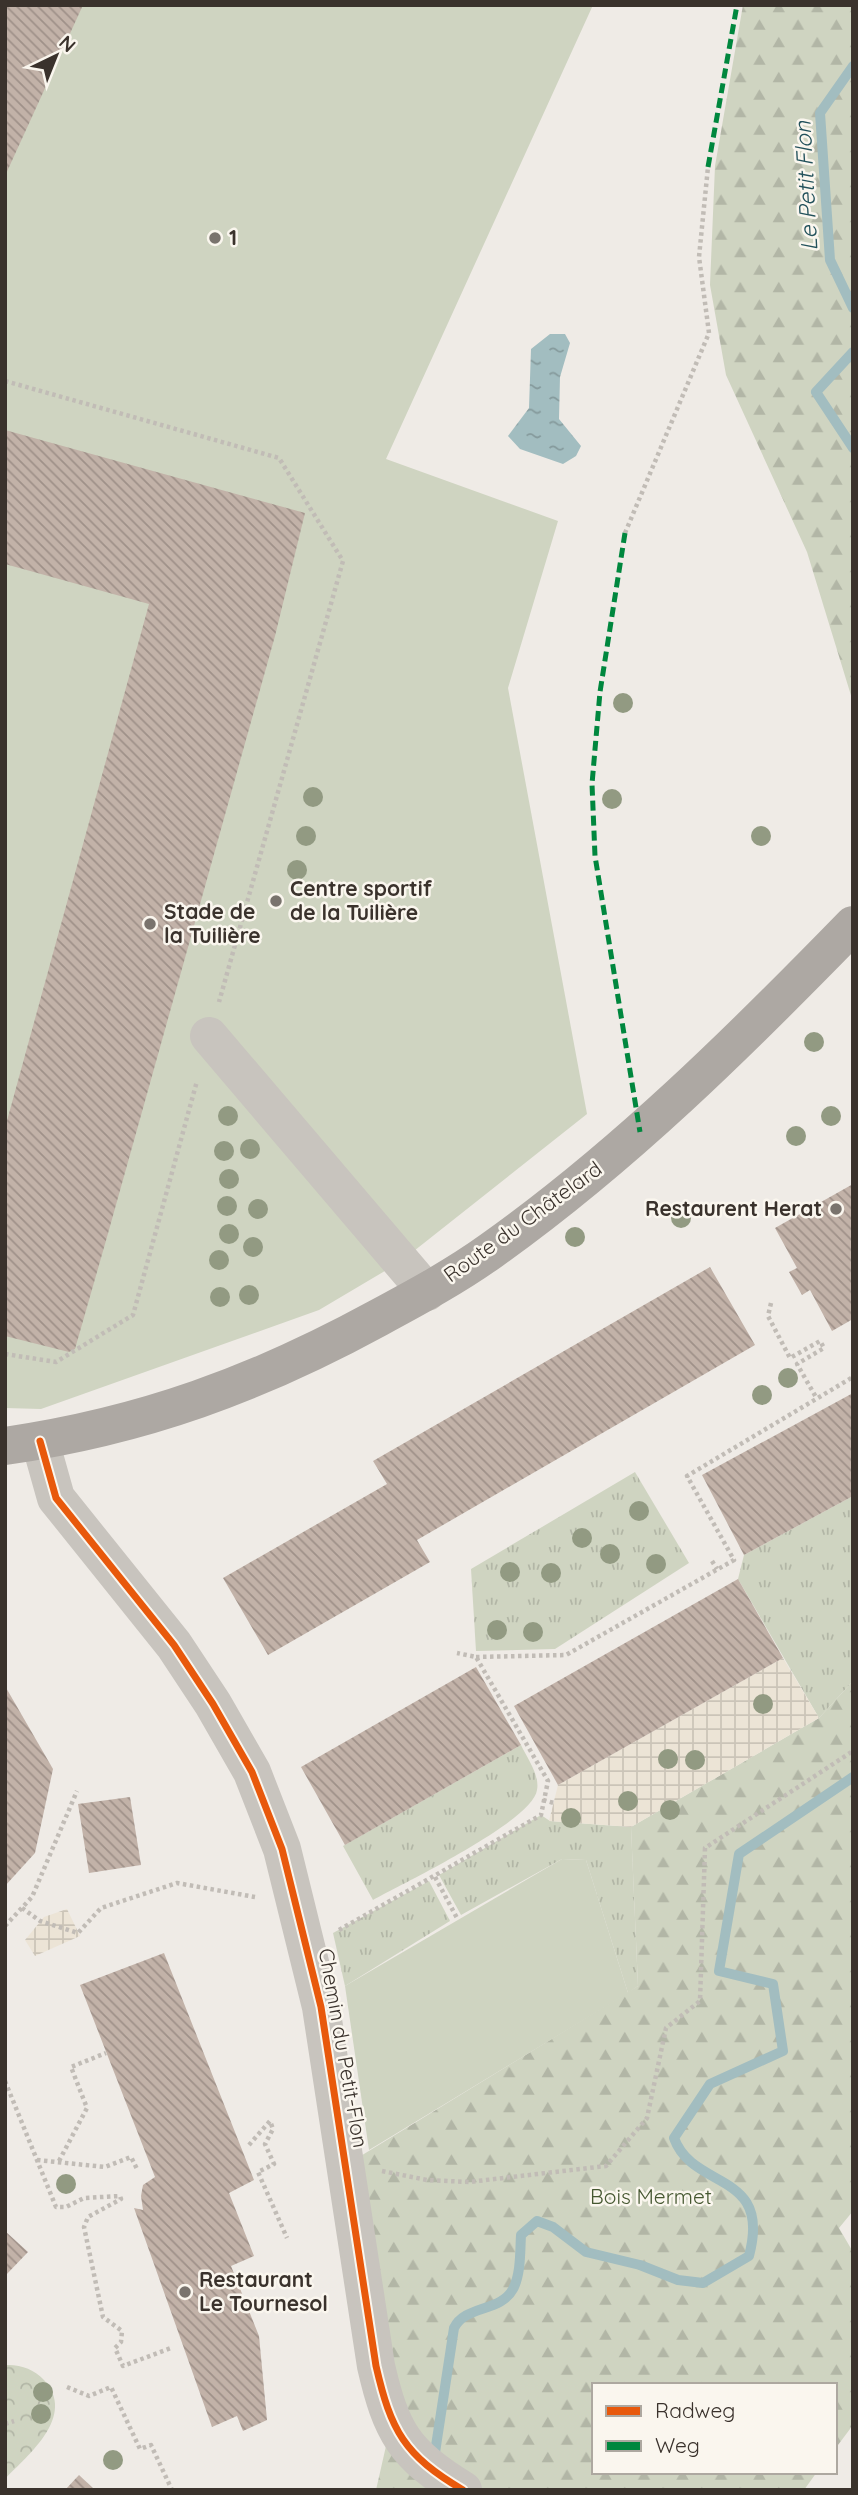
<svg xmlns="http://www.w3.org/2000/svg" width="858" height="2495" font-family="Quicksand,sans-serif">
<defs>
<pattern id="grass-tufts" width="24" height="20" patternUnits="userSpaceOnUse" patternTransform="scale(1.75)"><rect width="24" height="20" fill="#cfd4c1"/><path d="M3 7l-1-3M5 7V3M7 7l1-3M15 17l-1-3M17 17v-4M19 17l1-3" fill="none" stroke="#b2b6a6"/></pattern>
<pattern id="forest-firs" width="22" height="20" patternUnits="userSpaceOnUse" patternTransform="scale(1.75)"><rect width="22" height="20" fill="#cfd4c1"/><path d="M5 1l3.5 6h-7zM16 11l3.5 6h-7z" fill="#b2b6a6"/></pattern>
<pattern id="park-crowns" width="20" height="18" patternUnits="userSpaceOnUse" patternTransform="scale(1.75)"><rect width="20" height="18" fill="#cfd4c1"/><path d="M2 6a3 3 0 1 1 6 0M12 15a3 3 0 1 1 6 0" fill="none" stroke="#b2b6a6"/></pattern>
<pattern id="plaza-grid" width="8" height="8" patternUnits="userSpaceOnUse" patternTransform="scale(1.75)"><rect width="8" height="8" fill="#ece4d6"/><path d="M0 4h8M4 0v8" fill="none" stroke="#cbc4b8"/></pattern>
<pattern id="water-ripples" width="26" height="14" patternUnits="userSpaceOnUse" patternTransform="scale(1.75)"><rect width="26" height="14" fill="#a2bdc0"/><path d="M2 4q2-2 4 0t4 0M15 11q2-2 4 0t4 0" fill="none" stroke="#859a9c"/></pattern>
<pattern id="building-back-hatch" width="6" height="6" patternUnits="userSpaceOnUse" patternTransform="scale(1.75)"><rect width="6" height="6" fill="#c2b2a8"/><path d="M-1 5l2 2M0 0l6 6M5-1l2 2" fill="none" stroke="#9f9189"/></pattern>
</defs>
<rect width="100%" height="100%" fill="#efebe6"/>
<g fill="url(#grass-tufts)">
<polygon points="635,1472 689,1563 555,1649 476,1651 471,1569"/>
<polygon points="853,1496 853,1681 819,1718 738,1579 744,1555"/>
<path d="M521,1745C527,1758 540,1775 537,1790C533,1821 404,1883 373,1900L343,1846Z"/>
<polygon points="541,1815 550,1821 631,1827 638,1986 628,1993 586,1860 562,1859 461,1915 439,1875"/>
<polygon points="429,1881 450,1921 345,1986 333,1933"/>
</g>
<g fill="url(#forest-firs)">
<polygon points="743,5 853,5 853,702 807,552 726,375 710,285 715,166"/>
<polygon points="853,1681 853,2211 839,2228 853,2252 853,2425 835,2449 835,2385 594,2385 594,2472 817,2472 804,2490 376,2490 391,2424 346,2165 638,1986 631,1827 819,1718"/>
</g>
<path fill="url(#park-crowns)" d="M5,2365C20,2364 34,2369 44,2380C77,2416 28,2455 5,2479Z"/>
<g fill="#cfd4c1">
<polygon points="5,5 593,5 386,459 558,521 508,688 587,1114 400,1262 319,1310 41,1409 5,1408"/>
<polygon points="562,1859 586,1860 628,1993 369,2150 345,1986"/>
</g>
<g fill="url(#plaza-grid)">
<polygon points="783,1658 819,1718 631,1827 549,1821 558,1785"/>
<polygon points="67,1909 80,1936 35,1956 25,1940 44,1917"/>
</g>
<polygon fill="url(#water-ripples)" points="550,334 565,334 570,343 560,377 559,419 581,446 576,456 563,464 520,449 508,436 529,408 531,349"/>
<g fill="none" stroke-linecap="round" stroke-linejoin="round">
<g stroke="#a2bdc0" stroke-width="10">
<polyline points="853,66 820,113 830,260 853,308"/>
<polyline points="853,352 816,392 853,448"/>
<path d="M434,2459L454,2328C465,2305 501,2312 513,2289C521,2274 520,2252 521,2235L537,2221L553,2227L586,2252L640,2265L678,2280L703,2283L749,2256C772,2170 693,2191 674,2138L710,2084L783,2051L773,1984L719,1971L739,1854L853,1777"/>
</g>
</g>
<g fill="url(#building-back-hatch)">
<polygon points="5,5 83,5 5,176"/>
<polygon points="5,430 305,513 275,636 107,1237 75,1349 69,1352 5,1336 5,1128 149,604 5,564"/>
<polygon points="853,1184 853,1319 832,1331 810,1290 802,1295 789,1272 797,1268 775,1228"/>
<polygon points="710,1267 755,1345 417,1540 430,1562 268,1655 223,1578 387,1484 373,1461"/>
<polygon points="853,1393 853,1496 744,1555 702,1475"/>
<polygon points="738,1579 783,1658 558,1785 514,1706"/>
<polygon points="476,1667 521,1745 345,1845 301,1767"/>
<polygon points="5,1686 53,1769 35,1853 5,1886"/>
<polygon points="130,1797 141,1865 89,1873 78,1804"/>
<polygon points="164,1953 254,2180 229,2193 254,2256 231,2266 259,2336 267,2420 243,2431 237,2416 212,2427 134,2208 143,2210 141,2196 143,2185 155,2177 80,1985"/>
<polygon points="5,2231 28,2252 5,2276"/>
<polygon points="79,2475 95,2490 65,2490"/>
</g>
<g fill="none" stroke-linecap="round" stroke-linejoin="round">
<g stroke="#c1bcb6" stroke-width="4.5" stroke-dasharray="3.5 3.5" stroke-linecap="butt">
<polyline points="5,381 279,458 343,561 219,1002"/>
<polyline points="625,533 709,333 699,257 708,167"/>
<polyline points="771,1303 768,1316 790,1358 820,1341 824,1348 797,1364 817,1399"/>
<polyline points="5,1354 56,1362 133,1315 197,1081"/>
<polyline points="712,1561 717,1569"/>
<polyline points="476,1657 566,1655 734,1560 687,1476 853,1377"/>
<polyline points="543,1800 554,1803"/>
<polyline points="435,1877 457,1918"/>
<polyline points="22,1908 40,1921 78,1933 101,1908 177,1883 255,1897"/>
<polyline points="5,1926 32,1897 77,1791"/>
<polyline points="339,1930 541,1815 548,1781 476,1657 457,1653"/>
<polyline points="5,2081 56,2207 66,2207 84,2198 120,2196 121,2199 88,2217 84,2227 103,2317 122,2331 121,2342 115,2348 123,2366 171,2348"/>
<polyline points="249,2145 270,2121 273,2129 265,2144 274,2164 258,2172 287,2238"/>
<polyline points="37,2160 105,2167 131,2157 137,2169"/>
<polyline points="59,2161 87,2108 71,2067 106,2053"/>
<polyline points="382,2171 427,2180 469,2182 606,2166 647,2118 666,2028 700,2001 705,1848 853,1751"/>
<polyline points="67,2387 89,2396 111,2387 140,2449 151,2445 172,2490"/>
<polyline points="5,2424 14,2421"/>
</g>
<g stroke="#c8c4be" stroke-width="38">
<polyline points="209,1036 427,1292"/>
<path d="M40,1441L56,1498L174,1645L213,1704L252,1772L282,1849L321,2007L376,2366C391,2431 404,2455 463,2490"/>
</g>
<path stroke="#ada8a3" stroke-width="38" d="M5,1446C143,1426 257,1384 378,1318C417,1297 456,1276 492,1250C624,1156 740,1041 853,925"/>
<g stroke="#00873e" stroke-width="5" stroke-dasharray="10 5" stroke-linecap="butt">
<polyline points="708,167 737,5"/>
<polyline points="625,533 600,692 592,784 595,856 640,1132"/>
</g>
<defs>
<path id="cycleway" d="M40,1441L56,1498L174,1645L213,1704L252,1772L282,1849L321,2007L376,2366C391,2431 404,2455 463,2490"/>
</defs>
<use href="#cycleway" stroke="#faf6ee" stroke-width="11"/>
<use href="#cycleway" stroke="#e8590c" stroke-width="7"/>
</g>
<g fill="#929a82">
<circle cx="623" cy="703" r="10"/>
<circle cx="313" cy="797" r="10"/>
<circle cx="612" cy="799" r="10"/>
<circle cx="306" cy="836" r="10"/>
<circle cx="761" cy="836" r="10"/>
<circle cx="297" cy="870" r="10"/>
<circle cx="814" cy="1042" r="10"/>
<circle cx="228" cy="1116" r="10"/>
<circle cx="831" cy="1116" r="10"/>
<circle cx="796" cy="1136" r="10"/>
<circle cx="250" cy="1149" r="10"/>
<circle cx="224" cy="1151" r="10"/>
<circle cx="229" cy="1179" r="10"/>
<circle cx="227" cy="1206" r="10"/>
<circle cx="258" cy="1209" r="10"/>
<circle cx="681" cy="1218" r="10"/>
<circle cx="229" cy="1234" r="10"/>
<circle cx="575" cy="1237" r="10"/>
<circle cx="253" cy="1247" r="10"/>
<circle cx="219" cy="1260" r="10"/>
<circle cx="249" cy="1295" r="10"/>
<circle cx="220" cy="1297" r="10"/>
<circle cx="788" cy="1378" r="10"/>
<circle cx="762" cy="1395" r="10"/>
<circle cx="639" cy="1511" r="10"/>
<circle cx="582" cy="1538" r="10"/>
<circle cx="610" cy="1554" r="10"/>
<circle cx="656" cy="1564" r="10"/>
<circle cx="510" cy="1572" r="10"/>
<circle cx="551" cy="1573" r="10"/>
<circle cx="497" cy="1630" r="10"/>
<circle cx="533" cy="1632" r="10"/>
<circle cx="763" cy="1704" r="10"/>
<circle cx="668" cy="1759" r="10"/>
<circle cx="695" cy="1760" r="10"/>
<circle cx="628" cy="1801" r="10"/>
<circle cx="670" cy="1810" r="10"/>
<circle cx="571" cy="1818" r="10"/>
<circle cx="66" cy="2184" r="10"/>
<circle cx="43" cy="2392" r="10"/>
<circle cx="41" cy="2414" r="10"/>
<circle cx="113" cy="2460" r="10"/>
</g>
<g fill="#79736d" stroke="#faf6ee" stroke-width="2.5">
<circle cx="215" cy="238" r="7"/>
<circle cx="276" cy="901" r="7"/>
<circle cx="150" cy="924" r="7"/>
<circle cx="836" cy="1209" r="7"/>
<circle cx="185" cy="2292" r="7"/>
</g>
<g text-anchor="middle" stroke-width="5" stroke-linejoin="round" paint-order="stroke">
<g font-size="21" font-weight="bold" fill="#3a322c" stroke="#faf6ee" text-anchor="start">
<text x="229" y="245">1</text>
<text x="290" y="896">Centre sportif<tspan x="290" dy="24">de la Tuilière</tspan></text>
<text x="164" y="919">Stade de<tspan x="164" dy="24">la Tuilière</tspan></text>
<text x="822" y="1216" text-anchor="end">Restaurent Herat</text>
<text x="199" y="2287">Restaurant<tspan x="199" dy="24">Le Tournesol</tspan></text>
</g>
<g font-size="21" fill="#3a322c" stroke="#faf6ee">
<text transform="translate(523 1222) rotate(-36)" y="7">Route du Châtelard</text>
<text transform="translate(343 2048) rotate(80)" y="7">Chemin du Petit-Flon</text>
</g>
<g font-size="21" fill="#455730" stroke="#faf6ee">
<text x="651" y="2204">Bois Mermet</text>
</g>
<g font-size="23" font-style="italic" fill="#22515b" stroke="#faf6ee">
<text transform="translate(806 186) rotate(-93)" y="8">Le Petit Flon</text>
</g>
</g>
<rect width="858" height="2495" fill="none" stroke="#3a322c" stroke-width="14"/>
<rect x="592" y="2383" width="245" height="91" fill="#faf6ee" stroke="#ada8a0" stroke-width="2"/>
<rect x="606" y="2406" width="35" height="10" fill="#e8590c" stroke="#ada8a0" stroke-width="2"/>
<text x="655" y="2418" font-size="21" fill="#3a322c">Radweg</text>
<rect x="606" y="2441" width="35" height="10" fill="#00873e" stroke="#ada8a0" stroke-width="2"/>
<text x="655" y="2453" font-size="21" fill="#3a322c">Weg</text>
<g transform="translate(56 56) rotate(43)" stroke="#faf6ee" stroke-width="5" paint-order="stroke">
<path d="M0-5L12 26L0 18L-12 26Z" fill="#3a322c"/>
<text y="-10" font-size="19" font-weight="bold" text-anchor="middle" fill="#3a322c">N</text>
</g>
</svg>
